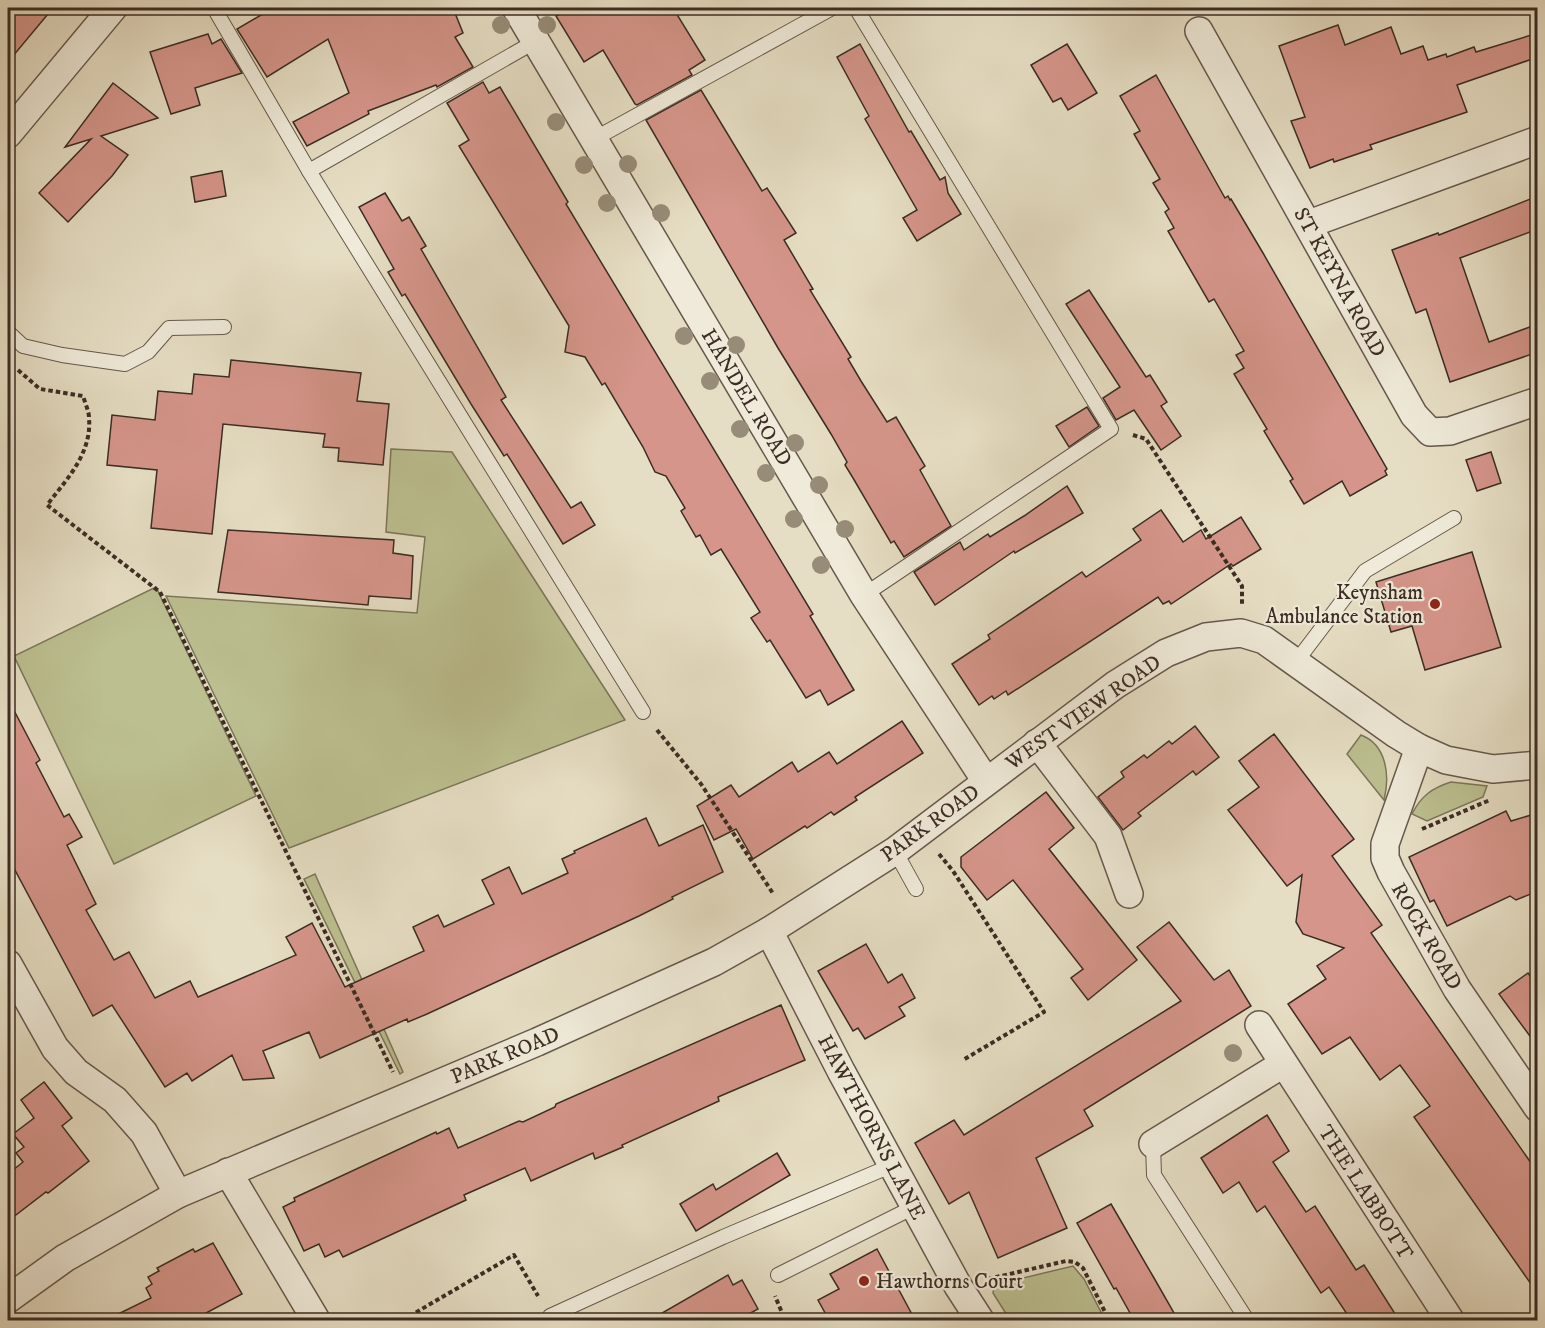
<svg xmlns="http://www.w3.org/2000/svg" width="1545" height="1328" font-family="'IM FELL DW Pica',serif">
<rect width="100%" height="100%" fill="#e6dec4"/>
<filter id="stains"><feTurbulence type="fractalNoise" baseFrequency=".00333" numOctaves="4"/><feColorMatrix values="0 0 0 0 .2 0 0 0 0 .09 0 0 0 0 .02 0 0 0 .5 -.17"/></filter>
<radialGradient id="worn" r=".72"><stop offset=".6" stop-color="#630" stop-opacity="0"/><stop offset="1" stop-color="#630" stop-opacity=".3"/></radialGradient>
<g fill="#bcbf90" stroke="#7c765a" stroke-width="1.5">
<polygon points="391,449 452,452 625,720 289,848 166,596 417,613 425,537 386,532"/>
<polygon points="156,587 256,796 114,864 14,656"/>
<path d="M1361,735C1387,745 1390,776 1384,800L1347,754Z"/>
<path d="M1451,782L1487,786L1483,797L1427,821L1412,814C1421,796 1432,788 1451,782Z"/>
<polygon points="315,874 403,1072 400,1074 304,879"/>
<polygon points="1073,1266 1084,1279 1105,1320 1010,1320 993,1293 994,1285"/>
</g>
<g fill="#d5958a" stroke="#3c2c24" stroke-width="1.5">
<polygon points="8,8 53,8 8,62"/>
<polygon points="273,8 453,8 463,33 455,37 473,67 437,87 436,85 368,111 369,114 307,146 293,122 349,93 328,39 267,77 237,29"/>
<polygon points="570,8 673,8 705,60 689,70 692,75 637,105 635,104 603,50 584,62 556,16"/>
<polygon points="1338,25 1345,45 1391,27 1401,54 1423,46 1428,60 1446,54 1447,57 1474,47 1476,52 1538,33 1538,57 1457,85 1467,112 1370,145 1372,149 1334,162 1333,159 1310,168 1291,121 1305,117 1279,46"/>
<polygon points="208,34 212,44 221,39 242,73 195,88 200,105 171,114 150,52"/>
<polygon points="860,44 909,132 911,131 940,180 945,177 948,193 961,214 917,241 903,218 917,210 865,119 869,116 837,57"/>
<polygon points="1067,44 1097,93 1068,110 1061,98 1053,102 1031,65"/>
<polygon points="1156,75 1225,198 1228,196 1230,200 1231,199 1263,253 1387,469 1385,471 1387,475 1350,496 1342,481 1304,504 1290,481 1293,479 1264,431 1267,429 1234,374 1244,368 1236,355 1244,351 1214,299 1209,302 1168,231 1174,228 1165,212 1169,209 1153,183 1160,179 1134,134 1140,131 1120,96"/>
<polygon points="483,82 489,93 500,87 568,202 566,204 813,614 810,616 854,690 828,705 820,690 806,698 770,640 767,642 751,618 760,612 721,549 711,555 700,535 696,537 681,511 685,508 666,476 655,472 643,447 605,383 602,385 585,357 565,352 569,326 459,146 469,140 447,103"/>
<polygon points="113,83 158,118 101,136 128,155 112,176 68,222 39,193 91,139 65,147"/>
<polygon points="701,90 762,191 767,188 796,233 784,240 813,289 810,290 851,357 848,359 861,381 887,422 896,417 925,466 920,470 951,526 904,557 894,541 891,543 853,478 845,465 847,462 831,434 778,348 646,120"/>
<polygon points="222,171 226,196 195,202 191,177"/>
<polygon points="385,193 402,221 409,217 426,246 421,249 506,397 501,400 571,508 581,502 595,525 563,544 507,454 504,456 471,404 405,294 402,296 388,272 394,269 359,207"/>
<polygon points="1538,196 1538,229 1460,258 1489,342 1538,324 1538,352 1450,382 1426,309 1416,313 1392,250 1438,233 1439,235"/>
<polygon points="1089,290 1146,377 1150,375 1167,402 1161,406 1181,436 1161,450 1134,410 1116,420 1103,398 1120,387 1066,304"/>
<polygon points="231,360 361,373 357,401 389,404 383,465 338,461 339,448 323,447 325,434 223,424 212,534 151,528 157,470 107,465 112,415 155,420 158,391 192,394 194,374 229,377"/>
<polygon points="1087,407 1099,426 1069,447 1056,426"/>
<polygon points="1491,452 1501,483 1477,491 1466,460"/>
<polygon points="1067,486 1083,513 1015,553 1014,551 935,605 914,572 960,542 964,550 988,534 990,537 1024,516"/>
<polygon points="1161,510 1183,542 1201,530 1206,539 1241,517 1261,549 1233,566 1231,564 1171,604 1169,601 1163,604 1158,597 1008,695 1006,691 994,699 992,696 979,705 952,664 990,639 988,635 1082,572 1086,577 1141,540 1133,529"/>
<polygon points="228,530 394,540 393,553 413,556 411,599 369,596 368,605 218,592"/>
<polygon points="1472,552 1501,647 1425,670 1412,626 1391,632 1376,582"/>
<polygon points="8,699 40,760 36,763 64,817 69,814 82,837 67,845 96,904 86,910 114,960 129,952 155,998 190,981 198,997 296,955 286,937 312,923 345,987 424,951 413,927 438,915 444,927 494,904 482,880 509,867 522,894 568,873 562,859 575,853 574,851 646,818 659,846 703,825 723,872 672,897 673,899 639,916 427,1014 408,1022 407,1019 320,1058 309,1032 263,1051 274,1078 243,1080 232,1055 192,1081 187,1073 165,1087 112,1005 93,1016 8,857"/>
<polygon points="902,721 923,753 855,797 857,800 834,815 831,812 807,828 805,826 753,859 736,829 714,840 697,806 731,785 739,797 792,762 798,772 829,752 837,764"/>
<polygon points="1195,726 1219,757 1196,775 1193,771 1138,813 1141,816 1123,830 1098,797 1124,777 1121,772 1144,755 1147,758 1169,741 1172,744"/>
<polygon points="1274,734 1354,839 1332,856 1382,925 1371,933 1538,1173 1538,1294 1414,1117 1430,1106 1400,1065 1380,1080 1350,1037 1322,1054 1288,1004 1326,979 1317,966 1344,948 1303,934 1296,922 1302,875 1287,886 1228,810 1259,787 1239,761"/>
<polygon points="1046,792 1074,828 1049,849 1137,960 1088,1000 1071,978 1083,969 1013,880 987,900 961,867 961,857"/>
<polygon points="1506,811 1511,821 1538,813 1538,891 1516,900 1510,896 1447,926 1434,900 1430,902 1409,857"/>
<polygon points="1169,922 1214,980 1229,970 1251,1006 1084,1110 1093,1126 1036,1158 1067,1228 998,1258 969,1192 949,1204 915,1143 954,1120 964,1135 1181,1001 1137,947"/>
<polygon points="866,944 888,983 902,974 915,998 899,1007 905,1016 865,1039 858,1028 853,1031 818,971"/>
<polygon points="1528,973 1538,987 1538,1047 1499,994"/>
<polygon points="781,1005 805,1060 718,1097 719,1101 622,1145 623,1147 595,1159 593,1153 531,1181 525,1168 464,1195 466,1200 343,1257 339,1250 325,1257 319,1244 304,1251 283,1207 295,1201 294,1198 436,1132 437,1134 449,1128 458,1148 519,1121 523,1122 555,1107 556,1104"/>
<polygon points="44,1082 72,1118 62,1126 89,1161 48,1193 46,1192 8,1221 8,1174 23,1162 16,1153 24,1147 13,1134 34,1118 21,1100"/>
<polygon points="1267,1115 1289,1151 1273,1162 1306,1212 1315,1206 1356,1270 1364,1265 1399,1320 1351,1320 1329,1287 1321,1293 1265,1206 1257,1212 1239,1182 1223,1193 1201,1158"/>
<polygon points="777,1153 790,1175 696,1231 680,1204 713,1184 716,1190"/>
<polygon points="1111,1204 1154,1278 1178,1320 1134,1320 1116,1288 1114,1289 1077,1223"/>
<polygon points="213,1243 242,1294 193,1320 106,1320 151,1298 146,1288 152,1284 148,1277 159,1271 157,1268 193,1249 195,1252"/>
<polygon points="877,1249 915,1320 829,1320 818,1300 839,1289 830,1274"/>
<polygon points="728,1275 733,1285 742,1280 758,1309 738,1320 650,1320"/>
</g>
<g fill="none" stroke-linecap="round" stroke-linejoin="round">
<defs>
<g id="service">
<polyline points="214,8 309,171 643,712"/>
<polyline points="856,8 1111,429 864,595"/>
<polyline points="594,139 832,8"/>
<polyline points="309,171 536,41"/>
<polyline points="8,332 23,346 62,355 125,364 148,352 169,328 224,327"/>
<polyline points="1296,662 1365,571 1454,518"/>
<polyline points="895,851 916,889"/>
<polyline points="1153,1144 1154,1175 1247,1320"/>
<polyline points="778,1275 916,1206"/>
<polyline points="550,1316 723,1237 893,1165"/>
</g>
<g id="minor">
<polyline points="516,8 864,595 986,781"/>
<polyline points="1199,31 1414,415 1430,432 1450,431 1538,401"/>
<polyline points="8,134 113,8"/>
<polyline points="1309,224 1538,140"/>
<polyline points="1037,743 1108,836 1129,894"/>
<polyline points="1419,748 1385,844 1385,858 1391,872 1457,989 1538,1108"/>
<polyline points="769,931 841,1071 958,1286 980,1320"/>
<polyline points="8,964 55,1048 76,1072 115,1100 144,1133 178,1194"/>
<polyline points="1259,1025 1450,1320"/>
<polyline points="1153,1144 1283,1064"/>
<polyline points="228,1172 316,1320"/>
<polyline points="8,1299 65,1258 178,1194 537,1042 714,962 769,931 895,851 1115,685 1166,653 1206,637 1241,633 1264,640 1396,734 1419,748 1446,760 1493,769 1538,765"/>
</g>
</defs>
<use href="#service" stroke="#66584c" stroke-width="16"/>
<use href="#minor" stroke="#66584c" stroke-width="30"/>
<g stroke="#3c2c24" stroke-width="4" stroke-dasharray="4.5 3" stroke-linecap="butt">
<path d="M18,370L40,389L83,396C85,403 89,411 89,418C92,453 67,479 47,505L160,592L393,1072"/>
<polyline points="1133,435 1146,439 1242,586 1242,606"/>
<polyline points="657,730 701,784 774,895"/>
<polyline points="1422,829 1490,800"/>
<polyline points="939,854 953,871 1044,1012 963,1060"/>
<polyline points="988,1279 1066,1261 1075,1262 1083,1268 1109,1320"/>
<polyline points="403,1320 514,1255 538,1296"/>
<polyline points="774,1320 783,1315 775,1296"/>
</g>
<use href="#service" stroke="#efead9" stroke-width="14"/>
<use href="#minor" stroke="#efead9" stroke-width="27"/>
</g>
<g fill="#978c78">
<circle cx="501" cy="25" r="9"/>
<circle cx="547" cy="25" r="9"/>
<circle cx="556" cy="122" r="9"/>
<circle cx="628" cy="164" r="9"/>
<circle cx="584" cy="165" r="9"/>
<circle cx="607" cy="203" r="9"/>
<circle cx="661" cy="213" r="9"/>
<circle cx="684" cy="336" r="9"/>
<circle cx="736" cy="345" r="9"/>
<circle cx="710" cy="381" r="9"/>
<circle cx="740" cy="429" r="9"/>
<circle cx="795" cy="443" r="9"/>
<circle cx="766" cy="473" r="9"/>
<circle cx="819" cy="485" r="9"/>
<circle cx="794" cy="519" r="9"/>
<circle cx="845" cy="529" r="9"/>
<circle cx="821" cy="565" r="9"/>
<circle cx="1233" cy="1053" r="9"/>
</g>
<g fill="#8f2418" stroke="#efead9" stroke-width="2">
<circle cx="1435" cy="604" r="6"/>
<circle cx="864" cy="1281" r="6"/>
</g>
<g text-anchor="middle" stroke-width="4.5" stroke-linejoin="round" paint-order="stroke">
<g font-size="21" fill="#3c2c24" stroke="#efead9">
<text transform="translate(1340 282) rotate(61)" y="7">ST KEYNA ROAD</text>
<text transform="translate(747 397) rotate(59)" y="7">HANDEL ROAD</text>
<text transform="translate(1083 712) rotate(-35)" y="7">WEST VIEW ROAD</text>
<text transform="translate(930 823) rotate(-36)" y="7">PARK ROAD</text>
<text transform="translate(1427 936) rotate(60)" y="7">ROCK ROAD</text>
<text transform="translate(505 1055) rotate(-23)" y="7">PARK ROAD</text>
<text transform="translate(872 1127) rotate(62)" y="7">HAWTHORNS LANE</text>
<text transform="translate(1366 1192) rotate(57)" y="7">THE LABBOTT</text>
</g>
<g font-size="21" fill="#3c2c24" stroke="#efead9" text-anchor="end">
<text x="1423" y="599">Keynsham<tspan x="1423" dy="24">Ambulance Station</tspan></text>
<text x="876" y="1288" text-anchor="start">Hawthorns Court</text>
</g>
</g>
<rect width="1545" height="1328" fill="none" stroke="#e6dec4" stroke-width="30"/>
<rect x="9" y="9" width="1527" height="1310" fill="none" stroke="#3c2c24" stroke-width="3"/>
<rect x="15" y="15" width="1515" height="1298" fill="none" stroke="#3c2c24" stroke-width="1.5"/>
<rect width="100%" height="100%" filter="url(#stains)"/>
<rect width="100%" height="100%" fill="url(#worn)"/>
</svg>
